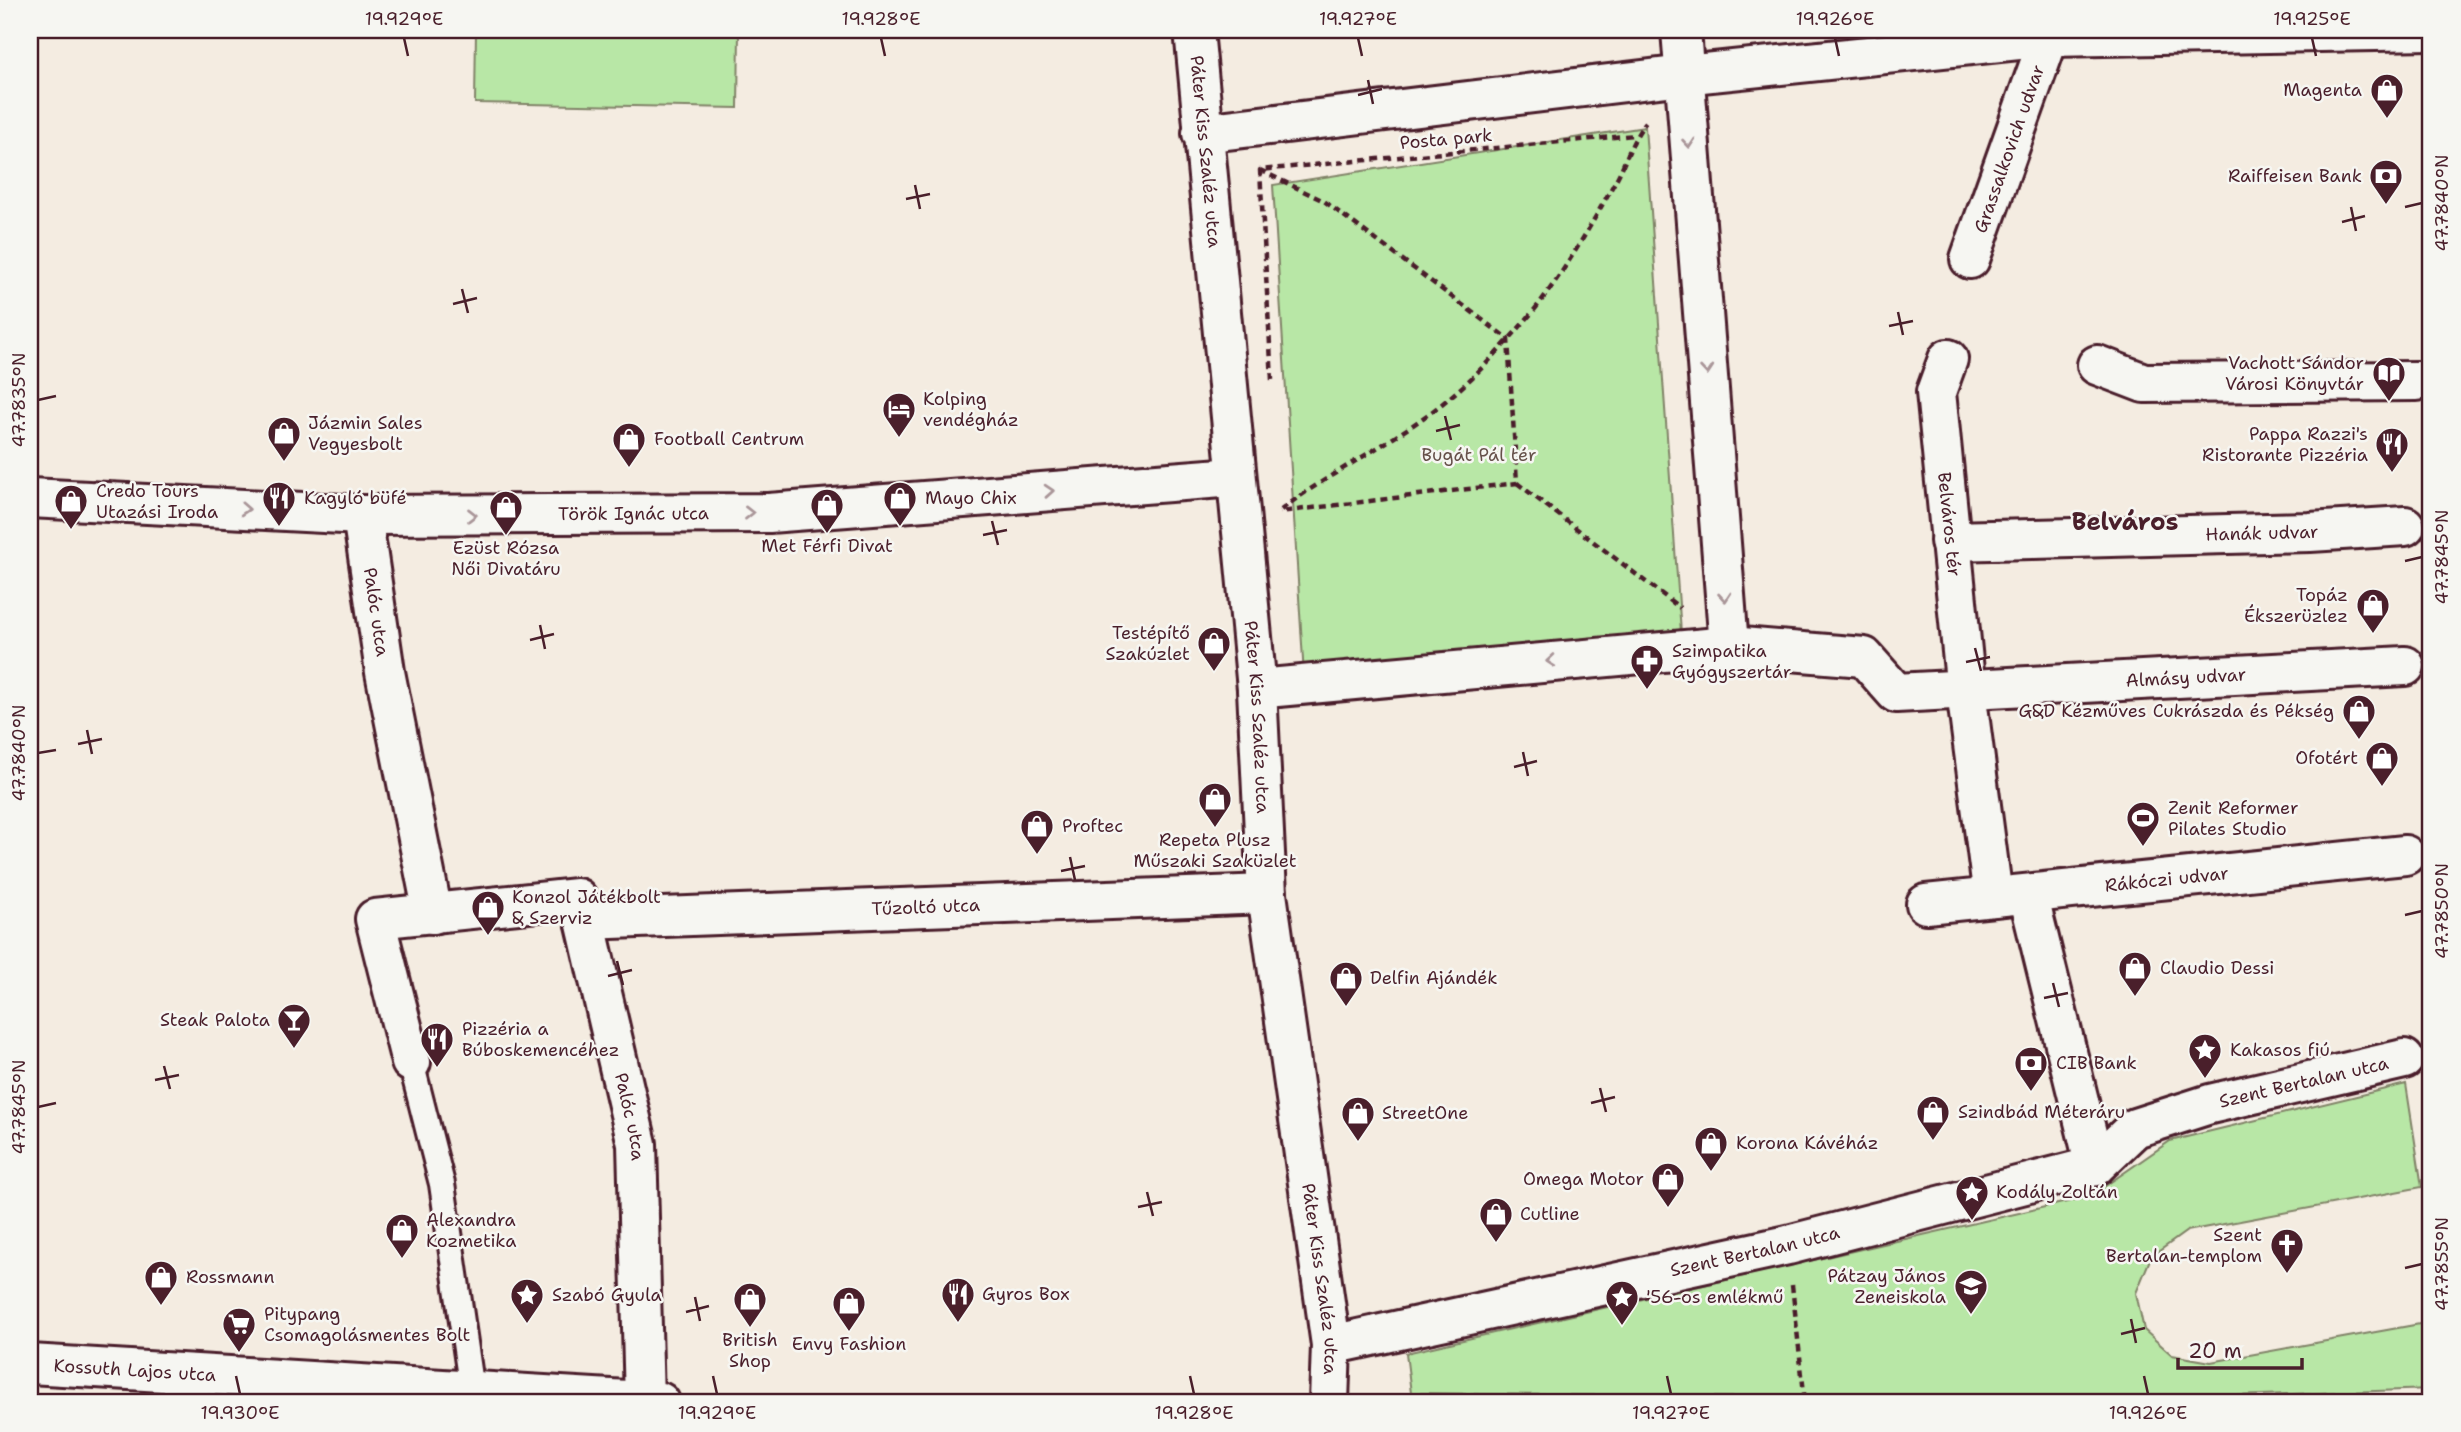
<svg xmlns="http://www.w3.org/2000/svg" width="2461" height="1432" font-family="'Shantell Sans',sans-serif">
<rect width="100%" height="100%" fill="#f4ece1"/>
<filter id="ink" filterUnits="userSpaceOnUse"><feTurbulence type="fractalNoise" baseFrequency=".0143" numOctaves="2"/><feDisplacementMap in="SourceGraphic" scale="14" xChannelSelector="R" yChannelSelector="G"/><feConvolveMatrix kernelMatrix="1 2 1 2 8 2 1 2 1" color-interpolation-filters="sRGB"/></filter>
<g filter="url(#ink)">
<g fill="#b8e7a6" stroke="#818368" stroke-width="2">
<polygon points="476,30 739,30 738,108 475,103"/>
<polygon points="1645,127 1681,633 1304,676 1273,185"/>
<polygon points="2406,1084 2422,1187 2187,1231 2151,1257 2136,1293 2144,1330 2172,1355 2211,1362 2431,1322 2431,1389 2069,1402 1411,1393 1406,1353 2089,1197 2170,1141"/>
</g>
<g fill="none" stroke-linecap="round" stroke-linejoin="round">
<defs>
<polyline id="lane" points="411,1062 442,1184 472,1391"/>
<g id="street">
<path id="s1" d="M1194,30L1257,689L1267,894L1331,1345L1329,1402"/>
<polyline points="1202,133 1684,75 2049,37 2431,30"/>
<path id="s2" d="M1970,259L2049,37V30"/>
<path id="s3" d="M1948,359L1936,392L1966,691L1993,897"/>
<polyline points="2097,365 2144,383 2417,381"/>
<path id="s4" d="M30,498L362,515L769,513L1235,477"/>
<path id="s5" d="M362,515L385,672L433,914"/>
<path id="s6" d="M1950,541L2310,532L2405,526"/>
<path id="s7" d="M1729,646L1864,657L1896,693L2405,666"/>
<polyline points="1257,689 1729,646 1681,30"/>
<polyline points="2028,894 2095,1166"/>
<path id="s8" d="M1926,904L2405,855"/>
<path id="s9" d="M585,920L1267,894"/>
<path id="s10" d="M411,1062L375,919L577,898L585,920L637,1144L644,1401"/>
<path id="s11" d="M1331,1345L1788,1245L2095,1166L2135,1128L2210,1104L2404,1059"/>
</g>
<g id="secondary">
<path id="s12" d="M30,1364L660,1402"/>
</g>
</defs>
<use href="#lane" stroke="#4a1f2b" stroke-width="30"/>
<use href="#street" stroke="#4a1f2b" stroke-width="44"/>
<use href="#secondary" stroke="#4a1f2b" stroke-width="44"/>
<g stroke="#4a1f2b" stroke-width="4.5" stroke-dasharray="7 5" stroke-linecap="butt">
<polyline points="1260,170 1324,201 1508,339 1517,483 1280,512"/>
<polyline points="1272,380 1260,170 1635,135"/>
<polyline points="1517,483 1680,608"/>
<path d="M1281,510C1325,476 1375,452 1420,420C1463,391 1502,349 1535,309C1567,268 1592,224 1617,178C1627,159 1632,139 1646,122"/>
<polyline points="1792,1285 1805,1402"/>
</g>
<use href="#lane" stroke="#f6f6f2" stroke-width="24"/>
<use href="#street" stroke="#f6f6f2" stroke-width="38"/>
<use href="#secondary" stroke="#f6f6f2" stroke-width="38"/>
</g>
<defs><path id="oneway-chevron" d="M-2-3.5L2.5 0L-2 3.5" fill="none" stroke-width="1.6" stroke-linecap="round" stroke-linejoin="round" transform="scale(1.75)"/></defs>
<g stroke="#a99598">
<use href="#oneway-chevron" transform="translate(1689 143) rotate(85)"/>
<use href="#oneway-chevron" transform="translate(1707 370) rotate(85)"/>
<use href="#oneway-chevron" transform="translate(1049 491) rotate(-4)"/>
<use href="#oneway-chevron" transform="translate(245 509) rotate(3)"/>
<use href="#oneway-chevron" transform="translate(749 513)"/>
<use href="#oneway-chevron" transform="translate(472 515)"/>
<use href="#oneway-chevron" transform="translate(1725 597) rotate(85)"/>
<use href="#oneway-chevron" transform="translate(1551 661) rotate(175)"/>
</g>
</g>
<path fill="none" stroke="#4a1f2b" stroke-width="2.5" d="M404,38L408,56M881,38L885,56M1358,38L1362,56M1835,38L1839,56M2312,38L2316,56M1368,80L1373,104M1358,95L1382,89M915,185L920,209M906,199L930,194M2351,207L2356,231M2405,207L2422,203M2342,222L2365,216M462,289L468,313M453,304L477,298M1898,312L1903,335M1889,326L1913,321M38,400L56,396M1445,416L1451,440M1436,431L1460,425M992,521L998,545M983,535L1007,530M2405,561L2422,557M540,625L545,649M530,640L554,634M1975,648L1981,671M1966,662L1990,657M87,730L92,754M78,744L102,739M1523,752L1528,776M38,753L56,750M1514,767L1537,761M1070,857L1075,880M1061,871L1085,866M2405,915L2422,911M617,961L623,985M608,976L632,970M2053,983L2059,1007M2044,998L2068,993M164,1066L170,1089M155,1080L179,1075M1600,1088L1606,1112M1591,1103L1615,1097M38,1107L56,1103M1147,1192L1153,1216M1138,1207L1162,1202M2405,1268L2422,1264M695,1297L700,1321M686,1312L709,1306M2131,1319L2136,1343M2121,1334L2145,1328M236,1376L240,1394M713,1376L717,1394M1190,1376L1194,1394M1667,1376L1671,1394M2144,1376L2148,1394"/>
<defs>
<symbol id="shop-pin" viewBox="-11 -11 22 30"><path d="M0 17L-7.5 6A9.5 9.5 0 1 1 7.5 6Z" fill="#4a1f2b" stroke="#f6f6f2"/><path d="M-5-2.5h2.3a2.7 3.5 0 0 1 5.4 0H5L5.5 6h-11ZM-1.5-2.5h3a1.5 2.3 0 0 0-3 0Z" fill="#fff"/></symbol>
<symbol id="bank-pin" viewBox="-11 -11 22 30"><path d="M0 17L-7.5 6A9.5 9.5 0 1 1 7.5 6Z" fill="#4a1f2b" stroke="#f6f6f2"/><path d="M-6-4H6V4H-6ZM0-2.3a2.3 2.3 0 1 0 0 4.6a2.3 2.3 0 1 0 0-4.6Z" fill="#fff"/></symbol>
<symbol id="library-pin" viewBox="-11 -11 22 30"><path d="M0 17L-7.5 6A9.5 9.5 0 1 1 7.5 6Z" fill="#4a1f2b" stroke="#f6f6f2"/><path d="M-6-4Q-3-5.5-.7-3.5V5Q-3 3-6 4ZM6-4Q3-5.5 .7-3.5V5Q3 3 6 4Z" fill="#fff"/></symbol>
<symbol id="hotel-pin" viewBox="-11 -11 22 30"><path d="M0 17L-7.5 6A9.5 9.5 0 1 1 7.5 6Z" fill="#4a1f2b" stroke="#f6f6f2"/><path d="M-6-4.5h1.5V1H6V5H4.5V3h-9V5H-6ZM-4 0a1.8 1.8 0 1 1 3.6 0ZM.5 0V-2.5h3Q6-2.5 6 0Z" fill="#fff"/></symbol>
<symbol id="restaurant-pin" viewBox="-11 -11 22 30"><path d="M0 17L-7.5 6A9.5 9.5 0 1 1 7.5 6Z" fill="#4a1f2b" stroke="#f6f6f2"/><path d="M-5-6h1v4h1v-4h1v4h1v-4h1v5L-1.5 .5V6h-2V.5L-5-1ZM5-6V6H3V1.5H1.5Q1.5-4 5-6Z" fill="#fff"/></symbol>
<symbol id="pharmacy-pin" viewBox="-11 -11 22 30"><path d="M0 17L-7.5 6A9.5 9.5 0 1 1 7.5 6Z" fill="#4a1f2b" stroke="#f6f6f2"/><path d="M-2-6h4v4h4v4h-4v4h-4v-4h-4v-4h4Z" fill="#fff"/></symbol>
<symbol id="stadium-pin" viewBox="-11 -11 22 30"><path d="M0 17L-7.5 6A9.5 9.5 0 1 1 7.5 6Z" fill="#4a1f2b" stroke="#f6f6f2"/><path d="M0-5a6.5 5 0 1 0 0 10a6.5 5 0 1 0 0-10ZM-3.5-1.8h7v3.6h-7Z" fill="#fff"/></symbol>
<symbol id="bar-pin" viewBox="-11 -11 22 30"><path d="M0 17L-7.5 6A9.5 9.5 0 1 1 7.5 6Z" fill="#4a1f2b" stroke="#f6f6f2"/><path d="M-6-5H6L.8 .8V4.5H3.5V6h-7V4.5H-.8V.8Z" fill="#fff"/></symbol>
<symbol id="sight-pin" viewBox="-11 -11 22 30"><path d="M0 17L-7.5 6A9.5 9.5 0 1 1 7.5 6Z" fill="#4a1f2b" stroke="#f6f6f2"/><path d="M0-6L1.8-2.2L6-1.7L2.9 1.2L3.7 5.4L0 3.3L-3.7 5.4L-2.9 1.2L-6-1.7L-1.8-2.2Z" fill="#fff"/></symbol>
<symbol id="church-pin" viewBox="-11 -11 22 30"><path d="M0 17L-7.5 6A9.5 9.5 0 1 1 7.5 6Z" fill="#4a1f2b" stroke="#f6f6f2"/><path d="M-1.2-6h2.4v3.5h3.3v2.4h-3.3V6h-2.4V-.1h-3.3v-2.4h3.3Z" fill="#fff"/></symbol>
<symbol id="school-pin" viewBox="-11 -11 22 30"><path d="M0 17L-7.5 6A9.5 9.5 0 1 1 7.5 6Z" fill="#4a1f2b" stroke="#f6f6f2"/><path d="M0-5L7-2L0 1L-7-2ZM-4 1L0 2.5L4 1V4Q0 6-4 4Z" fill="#fff"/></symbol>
<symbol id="supermarket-pin" viewBox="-11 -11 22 30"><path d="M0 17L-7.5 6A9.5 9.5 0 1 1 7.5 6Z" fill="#4a1f2b" stroke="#f6f6f2"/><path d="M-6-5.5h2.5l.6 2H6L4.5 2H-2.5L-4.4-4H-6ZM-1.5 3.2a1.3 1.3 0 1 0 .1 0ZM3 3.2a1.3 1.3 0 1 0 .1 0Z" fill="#fff"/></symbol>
</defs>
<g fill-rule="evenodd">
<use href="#shop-pin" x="2368" y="71" width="38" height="52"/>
<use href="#bank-pin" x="2367" y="157" width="38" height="52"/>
<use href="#library-pin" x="2370" y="354" width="38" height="52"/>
<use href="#hotel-pin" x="880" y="390" width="38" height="52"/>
<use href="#shop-pin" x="265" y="414" width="38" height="52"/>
<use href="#shop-pin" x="610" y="420" width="38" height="52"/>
<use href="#restaurant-pin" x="2373" y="425" width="38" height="52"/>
<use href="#restaurant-pin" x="260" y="479" width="38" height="52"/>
<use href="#shop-pin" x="881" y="479" width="38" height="52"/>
<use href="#shop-pin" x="52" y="482" width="38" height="52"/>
<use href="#shop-pin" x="808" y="486" width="38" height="52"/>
<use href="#shop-pin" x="487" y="488" width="38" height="52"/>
<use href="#shop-pin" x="2354" y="586" width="38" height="52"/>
<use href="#shop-pin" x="1195" y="624" width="38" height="52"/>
<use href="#pharmacy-pin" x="1628" y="642" width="38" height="52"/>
<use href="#shop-pin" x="2340" y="692" width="38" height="52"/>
<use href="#shop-pin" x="2363" y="739" width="38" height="52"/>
<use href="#shop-pin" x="1196" y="780" width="38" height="52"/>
<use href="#stadium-pin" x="2124" y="799" width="38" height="52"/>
<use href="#shop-pin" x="1018" y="807" width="38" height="52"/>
<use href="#shop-pin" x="469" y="888" width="38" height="52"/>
<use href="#shop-pin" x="2116" y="949" width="38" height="52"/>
<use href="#shop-pin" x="1327" y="959" width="38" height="52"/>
<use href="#bar-pin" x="275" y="1001" width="38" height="52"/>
<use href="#restaurant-pin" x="418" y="1020" width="38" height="52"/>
<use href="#sight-pin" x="2186" y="1031" width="38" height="52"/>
<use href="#bank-pin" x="2012" y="1044" width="38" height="52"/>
<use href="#shop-pin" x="1914" y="1093" width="38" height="52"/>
<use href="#shop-pin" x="1339" y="1094" width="38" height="52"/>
<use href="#shop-pin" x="1692" y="1124" width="38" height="52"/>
<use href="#shop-pin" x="1649" y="1160" width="38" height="52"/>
<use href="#sight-pin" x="1953" y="1173" width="38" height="52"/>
<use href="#shop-pin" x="1477" y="1195" width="38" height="52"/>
<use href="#shop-pin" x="383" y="1211" width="38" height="52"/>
<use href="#church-pin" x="2268" y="1226" width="38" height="52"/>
<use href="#shop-pin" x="142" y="1258" width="38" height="52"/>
<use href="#school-pin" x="1952" y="1267" width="38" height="52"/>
<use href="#restaurant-pin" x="939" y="1275" width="38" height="52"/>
<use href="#sight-pin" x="508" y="1276" width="38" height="52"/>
<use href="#sight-pin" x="1603" y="1278" width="38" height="52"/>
<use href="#shop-pin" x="731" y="1280" width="38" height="52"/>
<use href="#shop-pin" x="830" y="1284" width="38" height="52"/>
<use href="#supermarket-pin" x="220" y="1305" width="38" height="52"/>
</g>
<g text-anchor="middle" stroke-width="5" stroke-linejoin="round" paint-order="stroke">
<g font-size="18" fill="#4a1f2b" stroke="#f6f6f2" text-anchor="start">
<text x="2362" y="96" text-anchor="end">Magenta</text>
<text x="2362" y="182" text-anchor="end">Raiffeisen Bank</text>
<text x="2364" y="369" text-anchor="end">Vachott Sándor<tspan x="2364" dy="21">Városi Könyvtár</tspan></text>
<text x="923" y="405">Kolping<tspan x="923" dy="21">vendégház</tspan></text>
<text x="308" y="429">Jázmin Sales<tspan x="308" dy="21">Vegyesbolt</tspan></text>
<text x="2368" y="440" text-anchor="end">Pappa Razzi's<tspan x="2368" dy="21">Ristorante Pizzéria</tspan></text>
<text x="654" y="445">Football Centrum</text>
<text x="96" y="497">Credo Tours<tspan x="96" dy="21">Utazási Iroda</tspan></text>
<text x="304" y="504">Kagyló büfé</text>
<text x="925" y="504">Mayo Chix</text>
<text x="827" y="552" text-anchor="middle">Met Férfi Divat</text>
<text x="506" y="554" text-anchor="middle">Ezüst Rózsa<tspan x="506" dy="21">Női Divatáru</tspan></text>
<text x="2348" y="601" text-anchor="end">Topáz<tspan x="2348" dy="21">Ékszerüzlez</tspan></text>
<text x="1190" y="639" text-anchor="end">Testépítő<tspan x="1190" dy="21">Szakúzlet</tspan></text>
<text x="1672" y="657">Szimpatika<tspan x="1672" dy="21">Gyógyszertár</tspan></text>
<text x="2334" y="717" text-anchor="end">G&amp;D Kézműves Cukrászda és Pékség</text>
<text x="2358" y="764" text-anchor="end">Ofotért</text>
<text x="2168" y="814">Zenit Reformer<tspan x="2168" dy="21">Pilates Studio</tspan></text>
<text x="1062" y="832">Proftec</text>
<text x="1215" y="846" text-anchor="middle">Repeta Plusz<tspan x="1215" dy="21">Műszaki Szaküzlet</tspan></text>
<text x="512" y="903">Konzol Játékbolt<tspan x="512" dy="21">&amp; Szerviz</tspan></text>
<text x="2160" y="974">Claudio Dessi</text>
<text x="1370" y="984">Delfin Ajándék</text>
<text x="270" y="1026" text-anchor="end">Steak Palota</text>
<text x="462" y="1035">Pizzéria a<tspan x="462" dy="21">Búboskemencéhez</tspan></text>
<text x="2230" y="1056">Kakasos fiú</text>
<text x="2056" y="1069">CIB Bank</text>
<text x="1958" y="1118">Szindbád Méteráru</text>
<text x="1382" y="1119">StreetOne</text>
<text x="1736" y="1149">Korona Kávéház</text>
<text x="1644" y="1185" text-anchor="end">Omega Motor</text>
<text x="1996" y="1198">Kodály Zoltán</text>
<text x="1520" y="1220">Cutline</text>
<text x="426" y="1226">Alexandra<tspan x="426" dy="21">Kozmetika</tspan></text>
<text x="2262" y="1241" text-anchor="end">Szent<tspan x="2262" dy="21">Bertalan-templom</tspan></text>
<text x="1946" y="1282" text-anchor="end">Pátzay János<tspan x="1946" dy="21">Zeneiskola</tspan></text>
<text x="186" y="1283">Rossmann</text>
<text x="982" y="1300">Gyros Box</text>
<text x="552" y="1301">Szabó Gyula</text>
<text x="1646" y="1303">'56-os emlékmű</text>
<text x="264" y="1320">Pitypang<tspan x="264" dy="21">Csomagolásmentes Bolt</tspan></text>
<text x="750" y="1346" text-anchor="middle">British<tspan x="750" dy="21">Shop</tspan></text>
<text x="849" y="1350" text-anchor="middle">Envy Fashion</text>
</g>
<g font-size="18" fill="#4a1f2b" stroke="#f6f6f2">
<text transform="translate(1446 139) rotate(-5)" y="6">Posta park</text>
<text dy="6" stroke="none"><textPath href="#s2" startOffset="117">Grassalkovich udvar</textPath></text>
<text dy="6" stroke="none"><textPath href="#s1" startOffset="122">Páter Kiss Szaléz utca</textPath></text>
<text dy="6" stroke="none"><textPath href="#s4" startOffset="604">Török Ignác utca</textPath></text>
<text dy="6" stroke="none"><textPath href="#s3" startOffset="168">Belváros tér</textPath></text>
<text dy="6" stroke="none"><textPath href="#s6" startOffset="312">Hanák udvar</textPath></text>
<text dy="6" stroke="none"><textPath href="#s5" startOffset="98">Palóc utca</textPath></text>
<text dy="6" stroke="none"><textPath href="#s7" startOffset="474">Almásy udvar</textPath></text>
<text dy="6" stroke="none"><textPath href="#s1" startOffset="690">Páter Kiss Szaléz utca</textPath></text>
<text dy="6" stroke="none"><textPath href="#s8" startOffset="242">Rákóczi udvar</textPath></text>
<text dy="6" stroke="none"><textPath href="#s9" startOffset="341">Tűzoltó utca</textPath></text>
<text dy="6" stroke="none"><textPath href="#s11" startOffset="1015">Szent Bertalan utca</textPath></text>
<text dy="6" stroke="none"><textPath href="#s10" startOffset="576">Palóc utca</textPath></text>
<text dy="6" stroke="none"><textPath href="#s11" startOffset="434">Szent Bertalan utca</textPath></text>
<text dy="6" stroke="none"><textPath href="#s1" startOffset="1256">Páter Kiss Szaléz utca</textPath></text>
<text dy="6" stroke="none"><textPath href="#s12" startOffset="105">Kossuth Lajos utca</textPath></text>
</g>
<g font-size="18" fill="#66514a" stroke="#f6f6f2">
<text x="1479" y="461">Bugát Pál tér</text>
</g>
<g font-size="24" font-weight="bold" fill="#4a1f2b" stroke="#f6f6f2">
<text x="2125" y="530">Belváros</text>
</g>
</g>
<rect width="2461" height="1432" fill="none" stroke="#f6f6f2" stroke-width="77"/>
<path d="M2178 1358v10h124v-10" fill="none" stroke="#4a1f2b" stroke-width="3.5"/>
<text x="2188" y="1358" font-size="21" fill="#4a1f2b" stroke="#f6f6f2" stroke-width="5" paint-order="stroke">20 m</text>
<rect x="38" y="38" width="2384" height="1356" fill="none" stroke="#4a1f2b" stroke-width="2.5"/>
<g font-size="18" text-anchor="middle" fill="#4a1f2b">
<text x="404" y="25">19.929°E</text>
<text x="881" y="25">19.928°E</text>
<text x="1358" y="25">19.927°E</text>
<text x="1835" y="25">19.926°E</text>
<text x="2312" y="25">19.925°E</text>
<text transform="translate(2442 203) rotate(-90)" y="6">47.7840°N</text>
<text transform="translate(19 400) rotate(-90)" y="6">47.7835°N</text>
<text transform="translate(2442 557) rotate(-90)" y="6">47.7845°N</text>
<text transform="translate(19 753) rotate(-90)" y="6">47.7840°N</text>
<text transform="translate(2442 911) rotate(-90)" y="6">47.7850°N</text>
<text transform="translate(19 1107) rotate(-90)" y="6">47.7845°N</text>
<text transform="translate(2442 1264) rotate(-90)" y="6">47.7855°N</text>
<text x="240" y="1419">19.930°E</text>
<text x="717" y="1419">19.929°E</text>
<text x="1194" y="1419">19.928°E</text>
<text x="1671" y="1419">19.927°E</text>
<text x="2148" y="1419">19.926°E</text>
</g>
</svg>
